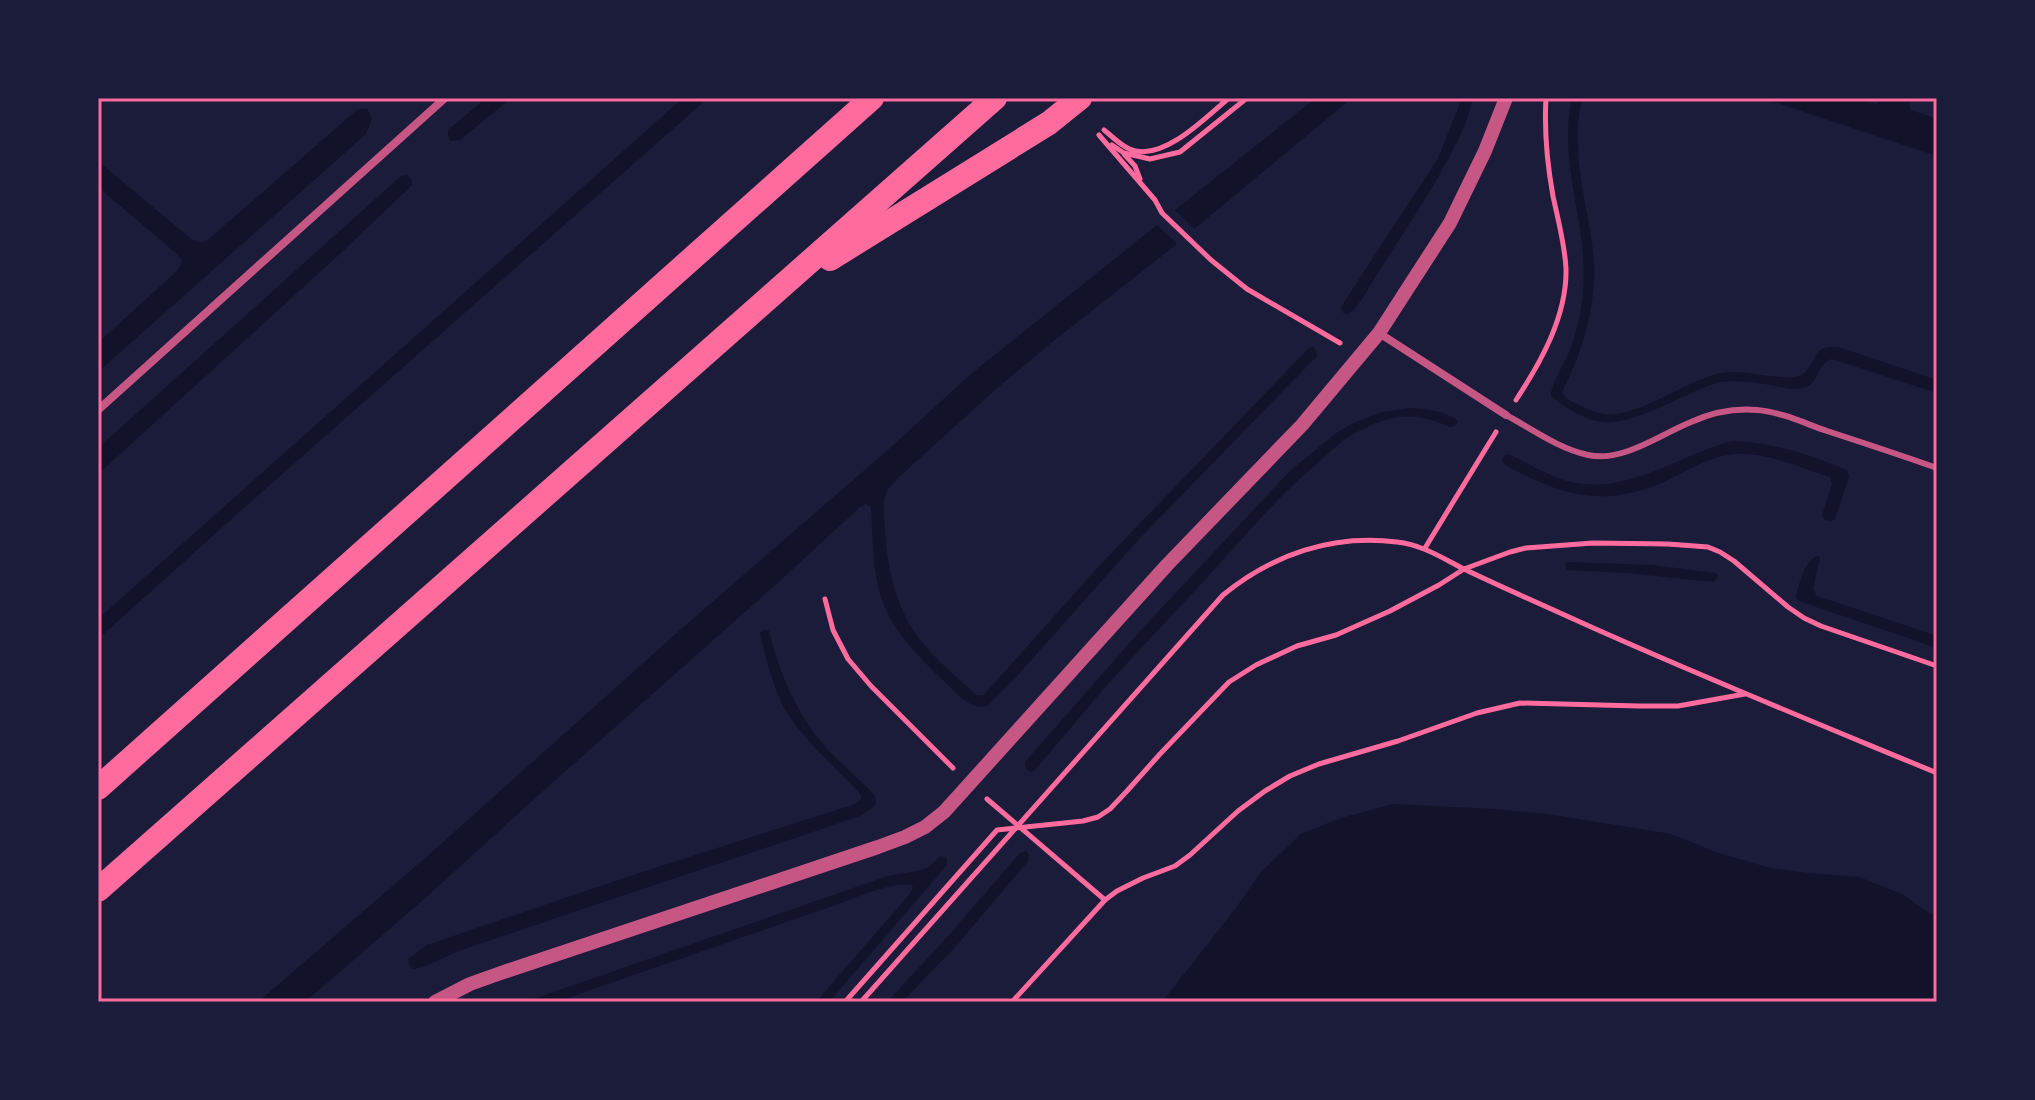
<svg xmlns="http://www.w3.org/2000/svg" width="2035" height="1100" font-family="'Sofia Sans Condensed',sans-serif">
<rect width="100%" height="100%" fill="#1b1b3a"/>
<g fill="#12122b">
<polygon points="486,98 511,98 459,141 451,141 448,136 448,130"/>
<polygon points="683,98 708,98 246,506 98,639 98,619"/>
<polygon points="1316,98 1352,98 1194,229 1175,210"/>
<path d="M1462,98H1473C1470,108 1468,118 1464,127C1441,178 1409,224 1379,271C1371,283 1359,309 1347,315L1342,312L1341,307L1438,158Z"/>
<path d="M1572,98H1582C1570,149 1585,194 1592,244C1599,297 1586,345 1562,392C1566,400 1573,402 1581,406C1589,410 1596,413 1605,414C1636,419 1688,379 1721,373C1742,368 1787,383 1801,375C1818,365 1810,344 1838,347L1937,380V393L1832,359C1815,364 1821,384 1803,388C1792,391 1781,387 1771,385C1754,382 1738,380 1720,382C1687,391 1633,427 1601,422C1583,419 1564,407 1551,396C1551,384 1565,363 1570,350C1577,331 1582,310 1583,290C1589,224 1557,164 1572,98Z"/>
<polygon points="1762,98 1856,98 1876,104 1884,98 1907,98 1911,110 1937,119 1937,156"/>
<polygon points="358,109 367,109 372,118 366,134 98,372 98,343 177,271 182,262 177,254 98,187 98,161 191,239 201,243 210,238"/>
<polygon points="407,175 412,181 412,185 344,250 98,474 98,448 401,176"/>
<path d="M1157,225L1177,244L1057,338L996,389L900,476L888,489L884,499C884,546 889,598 918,637C934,659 956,676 976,695H983L990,688L1100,565L1309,348L1313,347L1317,351V356L1140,538L1016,677L987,706C970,710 958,694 946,683C921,659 894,633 882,600C872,570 873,538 871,507L866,504L860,507L772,588L543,791L423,900L305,1002H258L431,853L679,631L889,449L971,374Z"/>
<path d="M1411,408C1427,409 1445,411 1458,421L1455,426L1450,427C1414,411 1392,414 1357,432C1343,439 1331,451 1319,462C1282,492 1253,527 1221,562C1187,600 1152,636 1117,674C1089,705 1062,739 1034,771L1030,772L1026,768L1025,762L1141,630L1290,471L1335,434L1353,423L1382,412Z"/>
<path d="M1732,441C1772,442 1810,455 1847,470L1849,477L1835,519L1830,521L1825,520L1822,515L1832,484L1830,477C1801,468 1767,452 1735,454C1713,455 1692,468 1672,478C1609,509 1563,498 1504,464L1502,459L1506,454L1511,455C1529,464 1548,475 1567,481C1625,497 1679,455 1732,441Z"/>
<path d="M1816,556L1820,557L1813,589L1817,596L1937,636V648L1799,601L1796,597C1799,584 1804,563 1816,556Z"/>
<polygon points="1567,562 1651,565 1716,573 1718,576 1714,582 1628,573 1567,570 1565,564"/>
<path d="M766,630L769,631C779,672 795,710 822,743C838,762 858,777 875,796L876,804L868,811L860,816L464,949C450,954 426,968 413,969L409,964L408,959L427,945L630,876L855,804L861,800V795C838,768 809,746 789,716C774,693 767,661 760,634L761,631Z"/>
<polygon points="1393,804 1493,809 1548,814 1671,834 1718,853 1770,868 1808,873 1859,877 1904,895 1929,913 1937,915 1937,1002 1162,1002 1236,908 1261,872 1301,834 1341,818"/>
<polygon points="1026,851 1029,855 1028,861 957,945 902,1002 887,1002 950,934 1020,853"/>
<path d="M942,856L947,859V865L829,1002H816L909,895L913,888L912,885C892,882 860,896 841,903L556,1002H525L888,876C900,873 914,873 924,869C932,866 935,859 942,856Z"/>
</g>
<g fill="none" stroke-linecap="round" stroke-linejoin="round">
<g stroke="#ff6b9d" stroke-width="5">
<path d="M1104,130C1113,137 1124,149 1136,151C1167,158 1207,116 1229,98"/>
<polyline points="1099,135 1155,200 1162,213 1211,260 1247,289 1340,343"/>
<polyline points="1112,145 1124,153 1150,159 1180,152 1247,98"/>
<polyline points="1124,154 1135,166 1140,179"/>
<path d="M1516,400C1541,362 1567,316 1566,269C1565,245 1558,220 1553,196C1547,163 1544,132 1546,98"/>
<polyline points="1425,548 1496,432"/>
<polyline points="825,599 833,630 848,659 871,686 953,768"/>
<polyline points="987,799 1105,900"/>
<polyline points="845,1002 997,830 1083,821 1098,817 1110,809 1127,791 1160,754 1229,682 1256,665 1297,646 1336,635 1390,611 1439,585 1464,569 1510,552 1526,548 1593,543 1668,544 1708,547 1720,552 1734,561 1788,607 1804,618 1821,626 1937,666"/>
<path d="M861,1002L1223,595C1273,554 1333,534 1397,542C1423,545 1442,558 1464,569C1499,586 1534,601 1569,617C1690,672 1814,722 1937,773"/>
<polyline points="1012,1002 1105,900 1117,891 1143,878 1175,866 1190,855 1238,811 1265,791 1290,776 1319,764 1398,741 1477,713 1520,703 1639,706 1678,706 1745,694"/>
</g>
<path stroke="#c65784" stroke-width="6" d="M1506,415C1532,429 1559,449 1588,455C1622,463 1661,434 1691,422C1711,413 1734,408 1757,410C1781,412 1804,423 1827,431C1864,443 1900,455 1937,468"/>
<g stroke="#c65784" stroke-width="8">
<polyline points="1379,333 1506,415"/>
<polyline points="98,410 445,98"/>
</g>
<polyline stroke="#c65784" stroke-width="14" points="435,1002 470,984 498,974 878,847 905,837 925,827 944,812 1167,565 1302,425 1379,333 1450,223 1485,151 1506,98"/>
<g stroke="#ff6b9d" stroke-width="24">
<polyline points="830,259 1049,123 1080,98"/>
<polyline points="98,788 872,98"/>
<polyline points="98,890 995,98"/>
</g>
</g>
<rect width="2035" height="1100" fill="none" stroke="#1b1b3a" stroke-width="200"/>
<rect x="100" y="100" width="1835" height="900" fill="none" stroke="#ff6b9d" stroke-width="3"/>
</svg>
